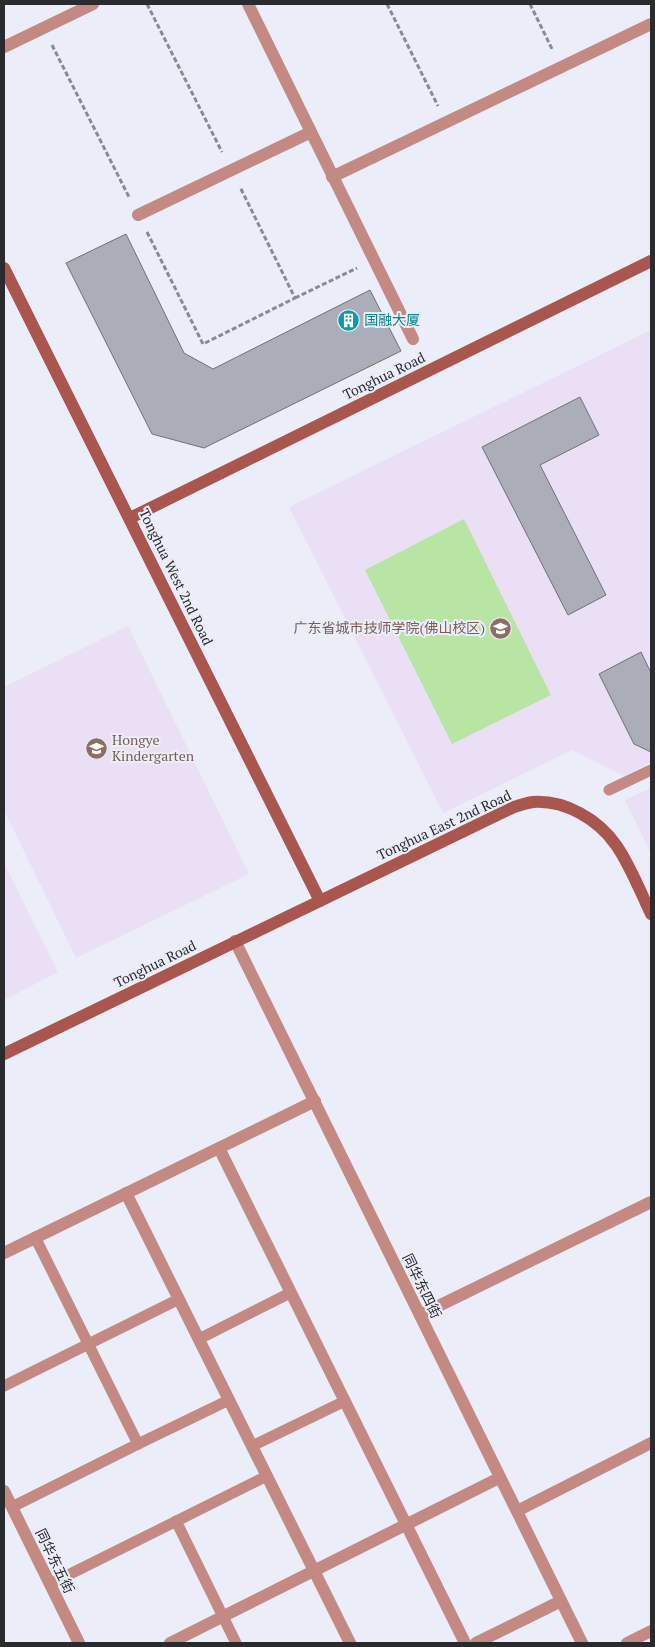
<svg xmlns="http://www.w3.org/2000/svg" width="655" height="1647" font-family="'PT Serif','Noto Sans SC',serif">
<rect width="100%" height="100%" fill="#ebeef9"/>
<g fill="#eadff4">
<polygon points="651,330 651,762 624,776 572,750 443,813 289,507"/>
<polygon points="128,626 249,874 76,958 4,810 4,687"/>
<polygon points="651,788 651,854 625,800"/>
<polygon points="4,863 58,972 4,1000"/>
</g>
<polygon fill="#b9e5a4" points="464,519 551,695 452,744 365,570"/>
<g fill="#abaeb8" stroke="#6e717a">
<polygon points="126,234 184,353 213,369 370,290 401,351 204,448 152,434 66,263"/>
<polygon points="580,397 599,435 540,465 606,595 568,615 482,447"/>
<polygon points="641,652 651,673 651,752 634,744 599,674"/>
</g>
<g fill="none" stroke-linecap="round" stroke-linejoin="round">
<g stroke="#898b92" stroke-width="3" stroke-dasharray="5 2.5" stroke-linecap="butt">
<polyline points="147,4 222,152"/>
<polyline points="387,4 438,106"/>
<polyline points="530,4 553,51"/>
<polyline points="52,45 129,197"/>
<polyline points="147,232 203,344 295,298 240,187"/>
<polyline points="295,298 357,268"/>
</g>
<g stroke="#c38982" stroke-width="11">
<polyline points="609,790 651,770"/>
<polyline points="35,1237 138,1444 229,1400"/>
<polyline points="199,1339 290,1293"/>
<polyline points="4,1386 179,1299"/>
<polyline points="252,1446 345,1401"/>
<polyline points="12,1507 138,1444"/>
<polyline points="176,1521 236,1643"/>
<polyline points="50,1584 267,1476"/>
</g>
<g stroke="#c38982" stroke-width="12">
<polyline points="248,4 413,339"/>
<polyline points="4,47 93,4"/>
<polyline points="332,177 651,24"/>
<polyline points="138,215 311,132"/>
<polyline points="235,941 582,1643"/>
<polyline points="219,1148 465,1643"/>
<polyline points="126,1193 350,1643"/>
<polyline points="4,1253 315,1101"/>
<polyline points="420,1315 651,1202"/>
<polyline points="4,1491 79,1643"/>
<polyline points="517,1511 651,1443"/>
<polyline points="170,1643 499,1478"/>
<polyline points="476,1643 561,1601"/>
<polyline points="627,1643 651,1631"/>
</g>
<g stroke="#a9564e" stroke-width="12">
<polyline points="4,268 320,901"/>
<polyline points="130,518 651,261"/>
<path d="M4,1054L514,807C520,805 527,803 533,802C565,800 598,819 616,845C629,863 641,893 651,914"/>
</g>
</g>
<defs>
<symbol id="building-disc" viewBox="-11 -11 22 22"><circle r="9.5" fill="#0f9aa8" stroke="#ebeef9"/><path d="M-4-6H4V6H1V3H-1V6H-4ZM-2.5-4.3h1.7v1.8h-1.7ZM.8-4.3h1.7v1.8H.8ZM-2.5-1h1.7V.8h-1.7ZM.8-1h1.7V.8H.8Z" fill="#fff"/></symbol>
<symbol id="school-disc" viewBox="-11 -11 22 22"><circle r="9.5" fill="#8d6e63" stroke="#ebeef9"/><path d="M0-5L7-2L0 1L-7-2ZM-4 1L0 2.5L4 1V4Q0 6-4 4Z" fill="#fff"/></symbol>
</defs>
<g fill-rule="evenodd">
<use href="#building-disc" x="336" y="308" width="25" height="25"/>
<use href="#school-disc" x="488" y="616" width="25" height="25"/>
<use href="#school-disc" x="84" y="736" width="25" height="25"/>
</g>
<g text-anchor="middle" stroke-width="4" stroke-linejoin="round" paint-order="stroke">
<g font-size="14" fill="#0d838f" stroke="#ebeef9" text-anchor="start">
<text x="364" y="325">国融大厦</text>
</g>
<g font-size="14" fill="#2a2b2f" stroke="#ebeef9">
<text transform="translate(384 376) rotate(-26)" y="5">Tonghua Road</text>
<text transform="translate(176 577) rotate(64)" y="5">Tonghua West 2nd Road</text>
<text transform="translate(444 825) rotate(-25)" y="5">Tonghua East 2nd Road</text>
<text transform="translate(155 964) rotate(-26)" y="5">Tonghua Road</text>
<text transform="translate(422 1286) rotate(64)" y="5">同华东四街</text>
<text transform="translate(55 1561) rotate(64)" y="5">同华东五街</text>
</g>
<g font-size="14" fill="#785e54" stroke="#ebeef9" text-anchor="end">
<text x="485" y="633">广东省城市技师学院(佛山校区)</text>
<text x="112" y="745" text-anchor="start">Hongye<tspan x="112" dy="16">Kindergarten</tspan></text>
</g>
</g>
<rect width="655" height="1647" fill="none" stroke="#2a2b2f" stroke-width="10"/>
</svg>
